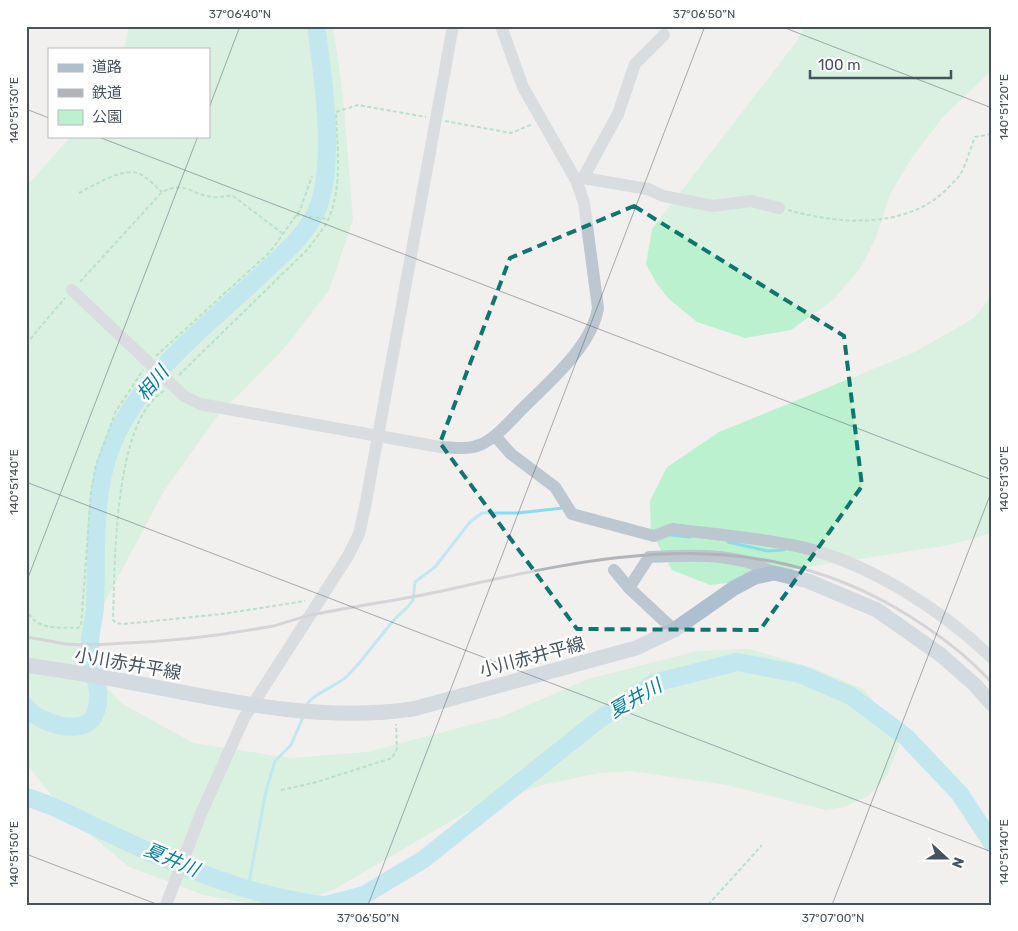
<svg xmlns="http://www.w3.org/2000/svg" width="1018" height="931" font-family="Rubik,'Noto Sans JP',sans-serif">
<rect width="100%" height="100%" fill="#f2efef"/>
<g fill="#bcf1cf">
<polygon points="129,26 333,26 343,96 353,220 329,290 287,345 216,418 164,491 93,624 89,650 96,676 121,703 193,743 290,758 367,752 501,717 588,679 697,651 749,649 813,668 863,689 893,723 899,746 886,777 868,796 844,807 826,810 727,785 631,771 599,773 542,785 470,810 333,890 292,903 253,904 204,895 129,867 93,837 52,796 26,763 26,187 71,136 209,136 209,49 124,49"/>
<polygon points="805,26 992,26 992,70 942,118 913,156 890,194 877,235 861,267 833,300 791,330 745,338 697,322 669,299 657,284 646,264 652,229 797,41"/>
<polygon points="992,295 992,533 949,545 795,569 744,581 710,585 672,570 651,532 650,501 667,467 719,432 915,352 974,318"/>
</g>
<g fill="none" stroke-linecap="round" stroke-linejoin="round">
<g stroke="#87ddf0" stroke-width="3">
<polyline points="671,535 690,537"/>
<polyline points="728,542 767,551 784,550"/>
<path d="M306,706C312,694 335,687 346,677C364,660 378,638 394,620C400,613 408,608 413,600L415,582L435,567L470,522L482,513H518L563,508"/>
<polyline points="248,888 266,791 275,761 291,745 304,715"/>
</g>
<g stroke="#87ddf0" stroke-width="18">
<path d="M26,707C37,722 83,738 94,716C105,692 91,672 90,649C89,634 94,621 95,607C97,561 93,511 105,466C127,384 203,330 262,274C284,253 308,234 319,205C335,157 323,76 316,26"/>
<path d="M26,797C58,806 87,824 117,837C181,867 252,897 323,905"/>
<polyline points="326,905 364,895 424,859 597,721 654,683 737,662 800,674 851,696 906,737 960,794 992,843"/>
</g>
<g stroke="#72d1a0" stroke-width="2" stroke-dasharray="4 2.5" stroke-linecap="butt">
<polyline points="445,121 511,133 533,124"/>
<path d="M79,193C93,186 124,166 140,174C148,178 155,186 162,192"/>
<path d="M788,210C840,225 908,229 948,188C952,183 958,179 961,173C967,162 970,149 975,137L992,134"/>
<polyline points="296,215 328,219"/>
<path d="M80,282L162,192C186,180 191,195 213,197C220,198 226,195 233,196L282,233"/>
<polyline points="26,344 65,298"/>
<polyline points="156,356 270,252 300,210 312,176"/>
<path d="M179,375L308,249C314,240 323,230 328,220C343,186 337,148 336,112L358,105L426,117"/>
<path d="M164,391C113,420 115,567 113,620L116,623L124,624L222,614L305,601"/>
<path d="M26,608C34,631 58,627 78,628L81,626L91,492L96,465L116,411L143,370"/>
<polyline points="281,790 317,782 392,758 397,749 396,724"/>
<polyline points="708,905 762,845"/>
</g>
<g stroke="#bcc7cf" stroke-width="12">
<polyline points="583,178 618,114 635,64 664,35"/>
<polyline points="577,182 583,178 648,189 663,196 713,206 751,201 779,208"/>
<path d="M72,290L184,396L200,404L440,447C454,448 469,450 482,444C498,436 510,421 523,408C549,382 592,346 598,308L584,203L577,182L523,87L501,26"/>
<path d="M495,436L511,454L555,487L572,514L654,536L672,529C712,534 752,537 792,545C863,559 940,608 992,658"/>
<polyline points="614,570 629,588 674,630"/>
<path d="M629,588L649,557C689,555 739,552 774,573"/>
<polyline points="166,905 200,816 244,718 348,556 359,534 365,507 453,26"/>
</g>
<path stroke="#aec0cf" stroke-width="15" d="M26,665C59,670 91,675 124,681C218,699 316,723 413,709L636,648L674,630L734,588L755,577L774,573L808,581L877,610L941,655L975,685L992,704"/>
<path stroke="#b1b5ba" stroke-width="3" d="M26,637C40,639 53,642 66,644C86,646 107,644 127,643C176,641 225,635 273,626C287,623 299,617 312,615C356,606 399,600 442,591C600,555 747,522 896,608C930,628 965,653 992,683"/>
</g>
<path d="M0 0H1018V931H0ZM634,206L844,336L862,486L760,630L577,629L440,443L510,258Z" fill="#f2efef" fill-opacity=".55" fill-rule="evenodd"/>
<path fill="none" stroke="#0f766e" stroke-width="4" stroke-dasharray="10 6" stroke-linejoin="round" d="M634,206L844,336L862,486L760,630L577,629L440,443L510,258Z"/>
<path fill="none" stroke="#46535e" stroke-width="1" stroke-opacity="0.45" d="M780,26L992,108M209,108L240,26M26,109L49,118M96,136L992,480M26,482L992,852M26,583L198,136M26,854L159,905M368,905L705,26M832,905L992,490"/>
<g text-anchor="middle" stroke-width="5" stroke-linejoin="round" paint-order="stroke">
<g font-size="18" fill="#46535e" stroke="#fff">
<text transform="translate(532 657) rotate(-15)" y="6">小川赤井平線</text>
<text transform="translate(128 664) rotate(10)" y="6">小川赤井平線</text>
</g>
<g font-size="19" font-style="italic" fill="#087f99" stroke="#fff">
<text transform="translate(152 383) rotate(-50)" y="7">相川</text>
<text transform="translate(635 698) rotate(-30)" y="7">夏井川</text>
<text transform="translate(172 859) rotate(23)" y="7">夏井川</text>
</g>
</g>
<rect width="1018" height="931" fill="none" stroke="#ffffff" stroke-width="55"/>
<rect x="48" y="48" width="162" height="90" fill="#ffffff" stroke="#b5babf"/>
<rect x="58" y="64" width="25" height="8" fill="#aec0cf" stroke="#b5babf"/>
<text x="92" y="72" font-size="15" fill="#46535e">道路</text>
<rect x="58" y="89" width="25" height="8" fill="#b1b5ba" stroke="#b5babf"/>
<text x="92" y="98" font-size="15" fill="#46535e">鉄道</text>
<rect x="58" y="110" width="25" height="15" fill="#bcf1cf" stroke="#b5babf"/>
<text x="92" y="122" font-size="15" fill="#46535e">公園</text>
<g transform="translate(946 858) rotate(111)" stroke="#ffffff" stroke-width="4" paint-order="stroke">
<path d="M0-4L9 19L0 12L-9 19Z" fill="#46535e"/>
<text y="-8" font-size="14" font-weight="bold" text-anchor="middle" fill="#46535e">N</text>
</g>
<path d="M810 70v8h141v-8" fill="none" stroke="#46535e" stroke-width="2.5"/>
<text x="818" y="70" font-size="15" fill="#46535e" stroke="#ffffff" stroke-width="4" paint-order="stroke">100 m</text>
<rect x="28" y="28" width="962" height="876" fill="none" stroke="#46535e" stroke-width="2"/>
<g font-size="12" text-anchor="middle" fill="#46535e">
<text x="240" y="18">37°06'40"N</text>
<text x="704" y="18">37°06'50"N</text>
<text transform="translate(1004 107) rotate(-90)" y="4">140°51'20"E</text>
<text transform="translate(14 110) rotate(-90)" y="4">140°51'30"E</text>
<text transform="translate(1004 479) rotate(-90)" y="4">140°51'30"E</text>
<text transform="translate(14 482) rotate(-90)" y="4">140°51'40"E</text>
<text transform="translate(1004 852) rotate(-90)" y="4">140°51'40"E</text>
<text transform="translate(14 854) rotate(-90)" y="4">140°51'50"E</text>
<text x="368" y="922">37°06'50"N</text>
<text x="833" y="922">37°07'00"N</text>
</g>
</svg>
